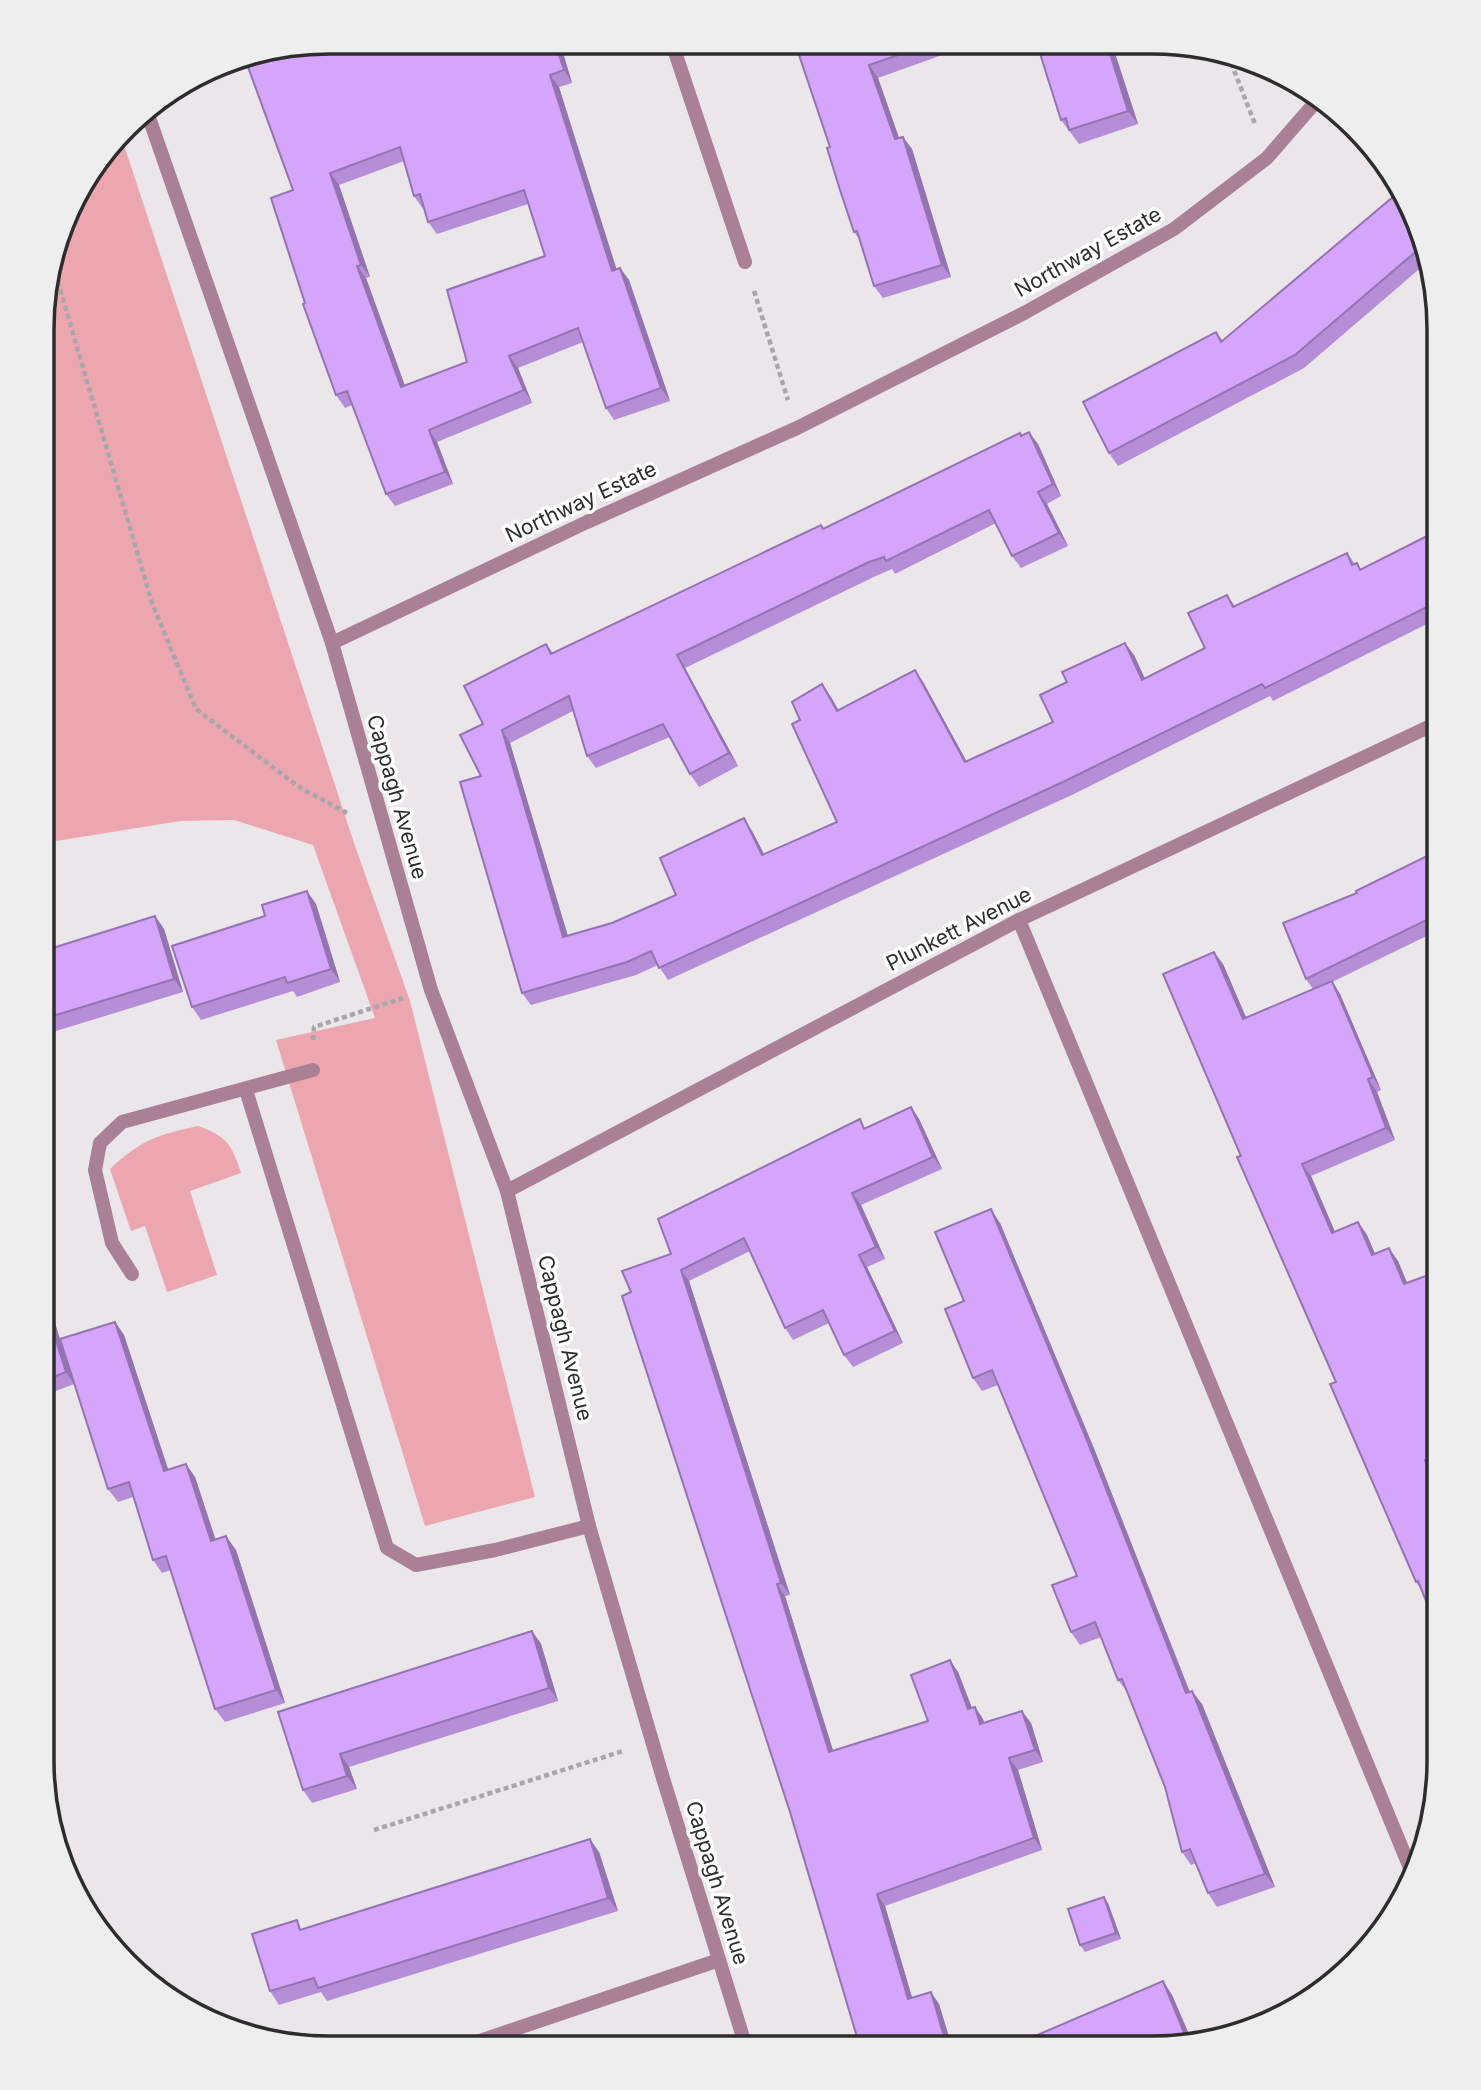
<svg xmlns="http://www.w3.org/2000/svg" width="1481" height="2090" font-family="Inter,sans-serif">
<rect width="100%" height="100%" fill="#eae6ea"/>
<g fill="#eca6b0">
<polygon points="121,136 354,843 410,1001 535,1497 425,1526 276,1040 375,1018 313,845 234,820 180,821 44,843 45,291 80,186"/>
<path d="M198,1126C227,1136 232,1145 241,1173L190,1191L217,1275L167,1292L145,1226L131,1231L110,1169C141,1140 157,1135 198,1126Z"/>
</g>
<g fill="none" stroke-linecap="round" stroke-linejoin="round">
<g stroke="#a9a6a9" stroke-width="4.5" stroke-dasharray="5 3.5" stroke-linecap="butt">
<polyline points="1228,55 1255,124"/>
<polyline points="53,265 152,603 196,709 299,787 347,813"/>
<polyline points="754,291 788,400"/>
<polyline points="313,1040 314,1027 403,998"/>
<polyline points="374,1830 623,1751"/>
</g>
<g stroke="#aa8094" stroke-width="14">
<polyline points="672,43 745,262"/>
<polyline points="146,109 332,643 431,990 507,1191 589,1526 662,1775 746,2047"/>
<polyline points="332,643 587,522 797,428 1026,312 1174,229 1267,158 1320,97"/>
<polyline points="1019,920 1413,1875"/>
<polyline points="246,1090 387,1548 416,1565 495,1550 589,1526"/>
<polyline points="507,1191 1019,920 1439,722"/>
<polyline points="132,1274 112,1243 95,1170 100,1143 122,1122 313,1070"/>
<polyline points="465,2046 719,1960"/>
</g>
</g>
<g fill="#b68ed8" fill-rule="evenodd">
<path d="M560,43L572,83L559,87L576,144L616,269L620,268L629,280L670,401L614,420L606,408L583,342L518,368L532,403L437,442L453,484L395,506L386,494L352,405L345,408L336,395L305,303L293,190ZM404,161L414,196L423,209L424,208L428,222L437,234L528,204L545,256L467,362L405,386L366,278L370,277L339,185Z"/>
<polygon points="795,43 973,44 878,78 899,138 912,149 951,277 883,298 874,286 860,240 854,232 830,147"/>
<polygon points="1112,44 1138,124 1079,144 1061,120"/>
<polygon points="1410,202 1424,265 1304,368 1118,466 1109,453 1216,332 1223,341"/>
<polygon points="1022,435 1038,444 1061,496 1047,504 1068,546 1021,568 1012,556 996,523 895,574 892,569 878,575 685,668 738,766 699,787 690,774 670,737 596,768 587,756 573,711 510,743 568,936 612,923 676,895 752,831 764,854 837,822 800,720 822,684 838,710 915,670 923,682 967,762 1053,722 1134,655 1145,679 1205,648 1227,595 1235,606 1347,553 1355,564 1361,569 1439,530 1439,618 1273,701 1270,696 1074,794 668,980 658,965 636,975 531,1005 522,993 481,776 483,724 546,644 553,653 821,525 824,529"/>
<polygon points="1439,850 1439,930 1332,982 1340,994 1381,1090 1377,1092 1395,1140 1311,1176 1335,1232 1358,1222 1367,1235 1375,1254 1398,1261 1407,1283 1439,1271 1438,1471 1434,1473 1438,1483 1438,1631 1421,1590 1416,1582 1336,1382 1241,1156 1223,964 1246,1018 1313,989 1306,979 1357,893"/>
<polygon points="316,904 340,982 297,997 293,991 201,1020 192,1007"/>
<polygon points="155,916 164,929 183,992 43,1035 43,951"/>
<polygon points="911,1107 919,1119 942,1169 861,1205 885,1259 867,1267 903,1343 853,1367 844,1355 829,1323 793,1340 785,1328 750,1251 689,1281 790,1595 785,1596 833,1750 928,1721 958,1672 972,1708 975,1707 983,1719 984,1723 1031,1723 1043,1762 1018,1770 1042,1850 885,1906 912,1997 939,2004 952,2047 860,2047 790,1812 631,1292 671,1254 866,1128"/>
<polygon points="1000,1223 1095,1451 1190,1692 1202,1704 1275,1887 1217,1907 1208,1893 1196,1863 1191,1865 1182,1852 1165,1787 1128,1693 1118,1680 1101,1637 1080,1645 1071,1632 1077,1576 998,1385 982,1391 973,1378 964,1301"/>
<polygon points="43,1285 60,1339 115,1322 124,1335 168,1470 195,1477 216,1540 236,1550 285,1703 225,1722 215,1709 171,1570 162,1573 153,1560 133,1497 118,1502 108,1489 74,1384 43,1396"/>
<polygon points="532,1631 541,1644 558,1701 349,1767 357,1789 312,1803 303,1790 278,1712"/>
<polygon points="599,1852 618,1911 327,2001 321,1992 279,2005 270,1991 304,1929"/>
<polygon points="1108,1903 1121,1939 1085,1952 1080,1945"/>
<polygon points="1163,1981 1172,1995 1191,2039 1153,2048"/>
</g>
<g fill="#9474b0">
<polygon points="555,43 560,43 572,83 564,70"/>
<polygon points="1107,44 1112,44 1138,124 1128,111"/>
<polygon points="869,65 878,78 904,152 895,139"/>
<polygon points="550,75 559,87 621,283 612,271"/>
<polygon points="903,137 912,149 951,277 942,265"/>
<polygon points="330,173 339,185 370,277 361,265"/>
<polygon points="357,266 366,278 410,400 401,387"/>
<polygon points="620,268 629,280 670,401 661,388"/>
<polygon points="509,356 518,368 532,403 524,390"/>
<polygon points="429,430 437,442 453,484 445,472"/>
<polygon points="1029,432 1038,444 1061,496 1053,484"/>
<polygon points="1038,492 1047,504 1068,546 1059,533"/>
<polygon points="1125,643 1134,655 1151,692 1142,680"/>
<polygon points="677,655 685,668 738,766 729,753"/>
<polygon points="915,670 923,682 974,775 965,762"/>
<polygon points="822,684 831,697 846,723 837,711"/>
<polygon points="502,730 510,743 572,950 563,937"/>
<polygon points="744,818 752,831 771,868 762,855"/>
<polygon points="307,891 316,904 340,982 331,969"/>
<polygon points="155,916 164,929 183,992 174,979"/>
<polygon points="1214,952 1223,964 1252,1031 1243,1019"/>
<polygon points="1332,981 1340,994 1381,1090 1373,1077"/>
<polygon points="1368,1079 1377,1092 1395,1140 1386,1128"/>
<polygon points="911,1107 919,1119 942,1169 933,1157"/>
<polygon points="1302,1164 1311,1176 1341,1246 1332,1233"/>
<polygon points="852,1193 861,1205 885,1259 876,1247"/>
<polygon points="991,1209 1000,1223 1095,1451 1195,1706 1186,1693"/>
<polygon points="1358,1222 1367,1235 1381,1268 1372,1255"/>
<polygon points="1389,1248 1398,1261 1413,1297 1404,1284"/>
<polygon points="859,1255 867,1267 903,1343 895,1331"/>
<polygon points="681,1270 689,1281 790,1595 781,1583"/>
<polygon points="43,1285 74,1384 66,1372 43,1300"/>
<polygon points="115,1322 124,1335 173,1484 164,1471"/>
<polygon points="1425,1460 1434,1473 1438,1483 1438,1491"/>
<polygon points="186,1464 195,1477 220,1554 211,1541"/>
<polygon points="226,1536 236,1550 285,1703 276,1690"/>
<polygon points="777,1584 785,1596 837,1764 829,1752"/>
<polygon points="532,1631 541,1644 558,1701 549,1688"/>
<polygon points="950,1660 958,1672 977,1721 968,1709"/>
<polygon points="1192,1691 1202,1704 1275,1887 1265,1874"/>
<polygon points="975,1707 983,1719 988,1736 980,1724"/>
<polygon points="1022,1711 1031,1723 1043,1762 1035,1750"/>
<polygon points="340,1754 349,1767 357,1789 347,1776"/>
<polygon points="1009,1758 1018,1770 1042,1850 1034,1838"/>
<polygon points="590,1839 599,1852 618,1911 608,1898"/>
<polygon points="877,1894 885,1906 916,2011 908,1999"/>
<polygon points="1104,1897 1108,1903 1121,1939 1116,1933"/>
<polygon points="1163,1981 1172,1995 1191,2039 1189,2040 1185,2035"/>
<polygon points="931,1992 939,2004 952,2047 947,2047"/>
</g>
<g fill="#d4a5fb" stroke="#9474b0" stroke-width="2" fill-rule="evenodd">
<path d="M329,42L555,43L564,70L550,75L568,132L612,271L620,268L661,388L606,408L578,328L509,356L524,390L429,430L445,472L386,494L347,391L336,395L303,304L305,303L271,198L293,190L244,56ZM400,147L414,196L420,194L428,222L524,190L545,256L447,290L467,362L401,387L357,266L361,265L330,173Z"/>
<polygon points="795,43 930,44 869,65 895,139 903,137 942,265 874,286 857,231 854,232 840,190 827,148 830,147"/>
<polygon points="1037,44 1107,44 1128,111 1069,130 1066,118 1061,120"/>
<polygon points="1400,191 1410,202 1420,248 1295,355 1109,453 1083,402 1216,332 1221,342"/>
<polygon points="1029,432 1053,484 1038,492 1059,533 1012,556 989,510 886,561 884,557 869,562 677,655 729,753 690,774 663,724 587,756 569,696 502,730 563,937 612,923 676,895 660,858 744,818 762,855 837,822 792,724 800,720 792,702 822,684 837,711 915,670 965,762 1053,722 1040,695 1067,682 1062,672 1125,643 1142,680 1205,648 1188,613 1227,595 1233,607 1347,553 1352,565 1357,563 1360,570 1439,530 1439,601 1265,688 1262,684 1065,781 659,968 651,951 627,962 522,993 460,782 481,776 460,735 483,724 464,686 546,644 551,654 821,525 823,529 1020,433 1021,436"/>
<polygon points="1439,850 1439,914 1306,979 1283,923 1357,893 1356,891"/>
<polygon points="307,891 331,969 287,983 285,977 192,1007 172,946 265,916 262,905"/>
<polygon points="155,916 174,979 43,1019 43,951"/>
<polygon points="1214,952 1243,1019 1332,981 1373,1077 1368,1079 1386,1128 1302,1164 1332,1233 1358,1222 1372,1255 1389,1248 1404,1284 1439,1271 1438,1455 1425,1460 1438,1491 1438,1631 1418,1581 1416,1582 1330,1384 1336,1382 1237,1157 1241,1156 1163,974"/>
<polygon points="911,1107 933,1157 852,1193 876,1247 859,1255 895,1331 844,1355 823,1310 785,1328 744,1238 681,1270 781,1583 777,1584 829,1752 928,1721 911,1675 950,1660 968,1709 975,1707 980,1724 1022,1711 1035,1750 1009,1758 1034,1838 877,1894 908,1999 931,1992 947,2047 860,2047 790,1812 622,1296 631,1292 622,1271 671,1254 658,1219 860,1119 864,1129"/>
<polygon points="991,1209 1086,1438 1186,1693 1192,1691 1265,1874 1208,1893 1190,1849 1182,1852 1165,1787 1122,1679 1118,1680 1095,1622 1071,1632 1052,1585 1077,1576 992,1370 973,1378 945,1309 964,1301 935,1232"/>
<polygon points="43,1300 66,1372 43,1381"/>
<polygon points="115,1322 164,1471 186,1464 211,1541 226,1536 276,1690 215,1709 166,1556 153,1560 129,1482 108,1489 60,1339"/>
<polygon points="532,1631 549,1688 340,1754 347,1776 303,1790 278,1712"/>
<polygon points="590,1839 608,1898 318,1988 314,1978 270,1991 252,1934 297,1920 300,1930"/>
<polygon points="1104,1897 1116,1933 1080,1945 1068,1909"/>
<polygon points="1163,1981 1185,2035 1153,2048 1023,2048 1021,2042"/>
</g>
<g text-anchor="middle" stroke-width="7" stroke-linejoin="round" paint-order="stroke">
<g font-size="21" fill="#2e2d2e" stroke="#fff">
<text transform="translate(1088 252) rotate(-29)" y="7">Northway Estate</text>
<text transform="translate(581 502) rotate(-25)" y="7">Northway Estate</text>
<text transform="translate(397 797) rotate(74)" y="7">Cappagh Avenue</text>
<text transform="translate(959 929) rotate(-27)" y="7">Plunkett Avenue</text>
<text transform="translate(565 1338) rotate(76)" y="7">Cappagh Avenue</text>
<text transform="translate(717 1883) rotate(73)" y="7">Cappagh Avenue</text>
</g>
</g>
<path d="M0 0H1481V2090H0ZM329 54H1152A275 275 0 0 1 1427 329V1761A275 275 0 0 1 1152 2036H329A275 275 0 0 1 54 1761V329A275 275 0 0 1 329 54Z" fill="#eee" fill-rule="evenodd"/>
<path fill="none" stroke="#2e2d2e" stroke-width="3.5" d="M329 54H1152A275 275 0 0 1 1427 329V1761A275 275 0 0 1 1152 2036H329A275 275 0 0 1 54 1761V329A275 275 0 0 1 329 54Z"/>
</svg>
